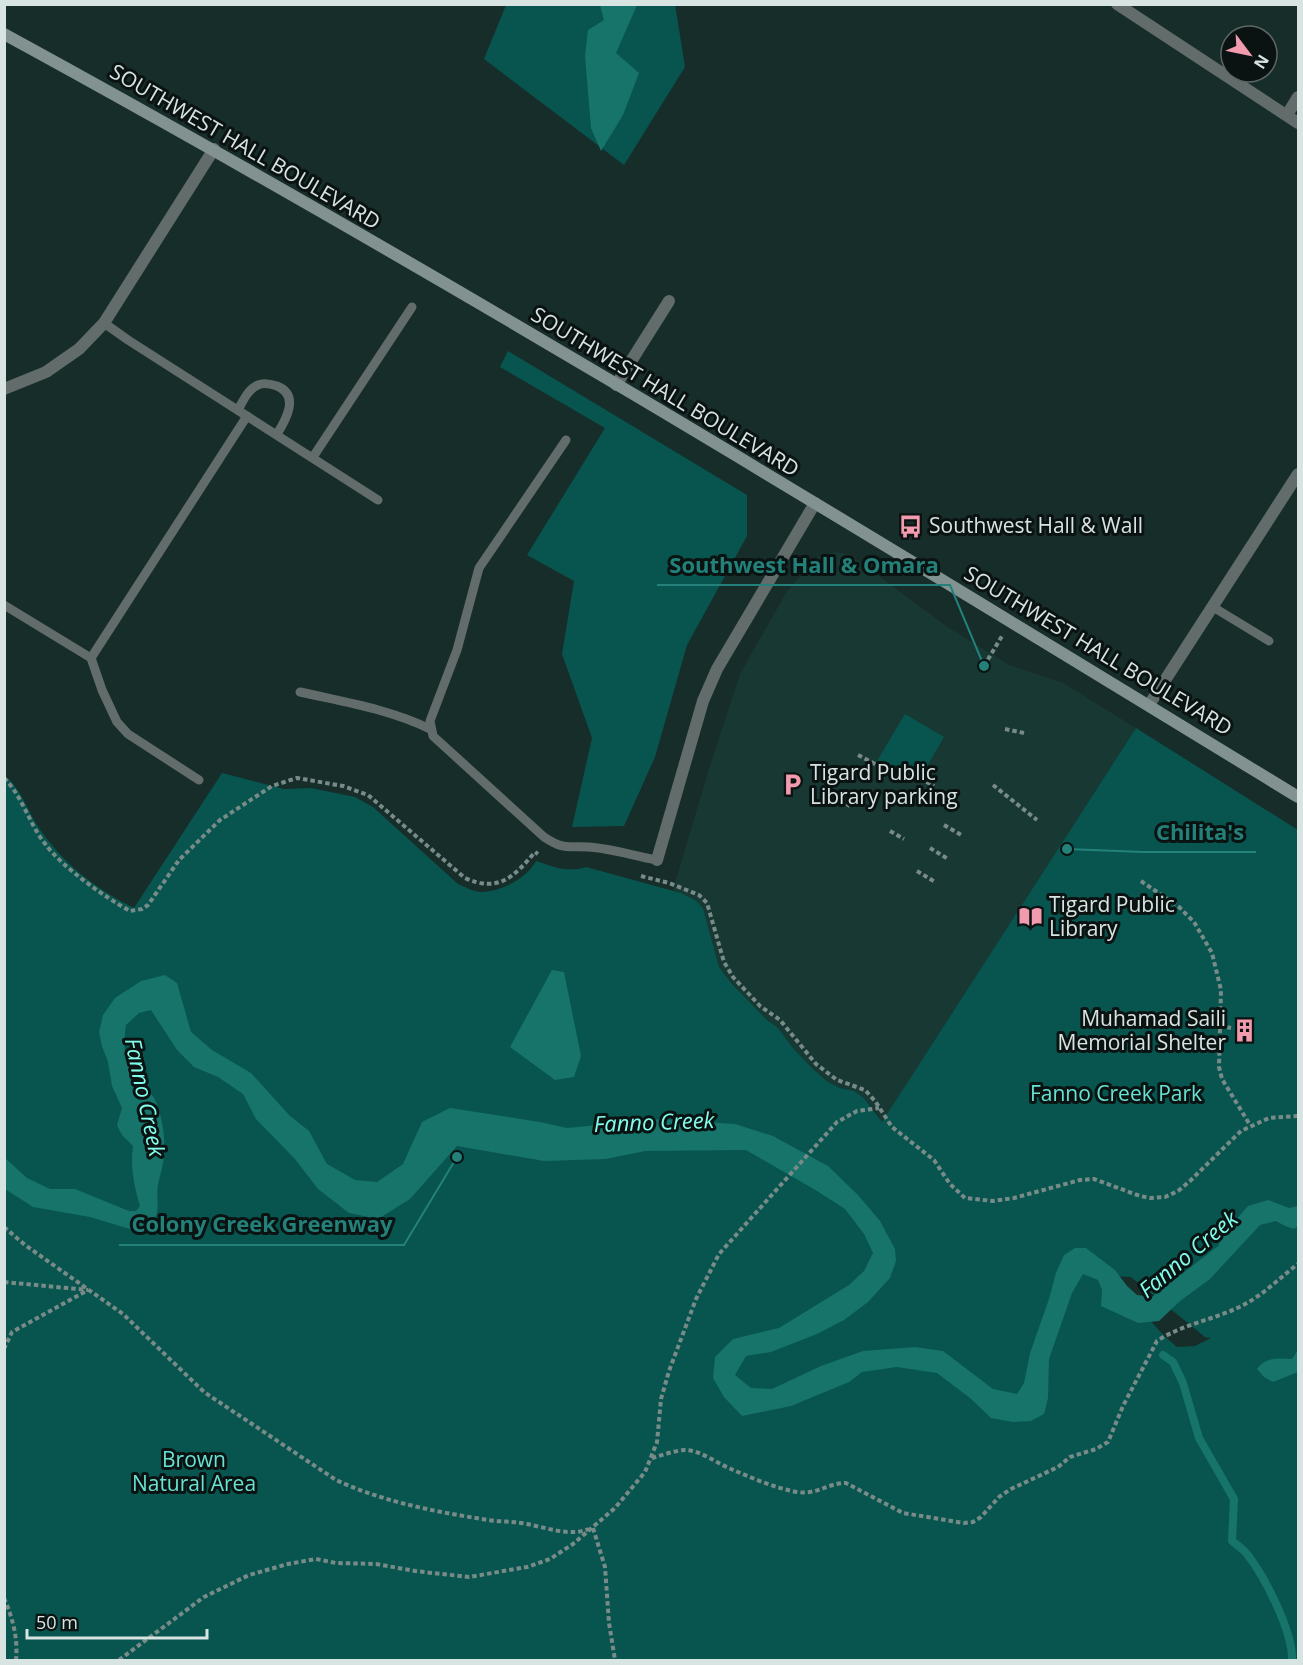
<svg xmlns="http://www.w3.org/2000/svg" width="1303" height="1665" font-family="'Open Sans',sans-serif">
<rect width="100%" height="100%" fill="#172d2a"/>
<polygon fill="#183834" points="836,552 850,555 949,628 1009,665 1063,683 1136,728 882,1123 876,1112 864,1098 854,1091 840,1088 828,1082 813,1069 793,1048 778,1028 767,1020 742,995 719,967 703,908 695,900 673,890 708,772 740,674 787,591 819,556"/>
<g fill="#07554e" fill-rule="evenodd">
<polygon points="675,4 685,67 624,165 484,59 506,5"/>
<polygon points="508,351 747,495 747,536 687,645 655,757 624,826 572,827 592,738 562,654 574,581 527,555 605,428 500,367"/>
<polygon points="905,714 944,737 922,775 912,770 895,771 877,761"/>
<path d="M1136,728L1298,830V1660H5L4,775C20,787 27,809 37,825C63,864 93,887 134,908L222,773L284,789L311,788L355,797L373,807L458,884C465,887 474,892 481,892C501,892 527,878 536,861C553,867 568,873 586,867L681,893L695,900L703,908L719,967L733,985L767,1020L778,1028L793,1048L813,1069L828,1082L840,1088L854,1091L864,1098L882,1122ZM1111,1276L1131,1277L1205,1337L1211,1338L1195,1346L1177,1347C1152,1327 1135,1299 1111,1276Z"/>
</g>
<g fill="#16746b">
<polygon points="600,5 637,5 616,53 639,73 623,115 601,151 591,128 585,56 588,30 604,20"/>
<polygon points="552,970 564,972 581,1056 574,1077 555,1080 510,1047"/>
<path d="M165,975L177,983L191,1032L212,1050L251,1073L289,1115L309,1131L327,1164L355,1180L377,1182L403,1164L422,1122L450,1108L540,1122L567,1128L662,1119L735,1124L773,1136L828,1166L858,1195L880,1221L895,1249L896,1261L890,1278L868,1302L844,1320L817,1334L771,1352L746,1356L735,1375L751,1388L772,1389L821,1366L863,1351L915,1347L943,1351L993,1389L1017,1394L1024,1383L1030,1353L1049,1299L1056,1273L1064,1255L1075,1248H1086L1115,1270L1127,1286L1137,1295L1152,1297L1218,1246L1226,1231L1248,1206L1268,1200L1289,1208L1298,1206V1226L1294,1229L1285,1226L1276,1221L1260,1225L1210,1279L1180,1301L1159,1321L1138,1323L1101,1306L1102,1290L1098,1280L1083,1274L1072,1293L1049,1359L1048,1398L1044,1414L1031,1421L1013,1422L991,1418L970,1398L937,1373L897,1367L862,1372L849,1382L791,1406L742,1416L724,1397L713,1378L715,1357L733,1339L779,1328L849,1285L864,1271L873,1253L864,1234L845,1209L817,1191L746,1150L645,1151L606,1159L544,1161L457,1146L410,1199L378,1219L349,1213L318,1189L295,1159L256,1119L243,1094L218,1077L194,1067L177,1050L151,1010L139,1013L126,1025C123,1049 123,1061 139,1081C144,1086 151,1092 154,1098C162,1113 166,1141 164,1157C163,1166 160,1175 158,1184C155,1207 165,1217 140,1232L90,1217L33,1207L5,1189V1158L27,1178L50,1189H75L129,1211H136L140,1206C134,1186 130,1166 133,1146L122,1135L117,1125L122,1108L112,1086L108,1062L102,1046L99,1032L103,1015L115,998L141,981Z"/>
<path d="M1298,1350V1372L1273,1382L1264,1377L1257,1369C1266,1357 1278,1358 1292,1359Z"/>
</g>
<g fill="none" stroke-linecap="round" stroke-linejoin="round">
<path stroke="#16746b" stroke-width="8" d="M1163,1355L1173,1362L1183,1383L1199,1438L1234,1499L1232,1541C1237,1545 1243,1549 1247,1554C1265,1577 1293,1632 1292,1660"/>
<g stroke="#798b88" stroke-width="4" stroke-dasharray="4.5 3" stroke-linecap="butt">
<polyline points="984,666 1002,636"/>
<polyline points="1005,729 1024,733"/>
<polyline points="858,755 892,773 913,774 934,786"/>
<path d="M4,778C23,797 29,824 46,845C62,867 106,898 130,911L142,909L148,905L179,860L220,820L272,786L297,778L343,786L368,795L465,878C498,893 514,877 535,852L538,854"/>
<polyline points="993,785 1037,820"/>
<polyline points="834,796 850,806"/>
<polyline points="944,825 963,836"/>
<polyline points="890,831 904,839"/>
<polyline points="930,848 948,859"/>
<polyline points="917,871 935,882"/>
<polyline points="641,876 669,883 699,895 707,903 724,962 733,977 760,1006 780,1020 816,1064 837,1080 865,1090 875,1101 892,1127 934,1160 950,1184 965,1198 993,1201 1014,1198 1080,1180 1094,1179 1140,1196 1151,1198 1165,1197 1178,1191 1190,1181 1241,1131 1269,1118 1298,1116"/>
<polyline points="1141,881 1179,907 1194,922 1212,953 1221,990 1219,1067 1222,1079 1250,1125"/>
<polyline points="1220,1026 1231,1028"/>
<path d="M4,1227L25,1245L123,1314L204,1392L336,1480C383,1502 437,1512 488,1520C501,1522 513,1521 526,1524C546,1527 568,1537 589,1529"/>
<polyline points="4,1282 88,1290"/>
<polyline points="4,1349 12,1332 88,1290"/>
<path d="M652,1458C662,1455 674,1451 684,1450C701,1450 716,1463 731,1469C752,1478 775,1488 797,1492C817,1495 828,1483 846,1483L903,1513L964,1523L973,1522L981,1517L999,1497L1011,1489L1058,1467L1070,1457L1096,1449L1108,1442L1123,1406L1157,1341C1184,1323 1219,1319 1247,1303C1265,1293 1282,1276 1298,1264"/>
<polyline points="593,1528 605,1567 609,1623 615,1660"/>
<path d="M4,1598C13,1619 18,1638 16,1660"/>
<polyline points="119,1660 204,1597 249,1575 288,1564 316,1559 336,1563 376,1564 415,1571 469,1577 527,1567 550,1559 573,1544 615,1508 645,1472 657,1442 661,1399 669,1371 696,1299 719,1254 837,1122 857,1111 879,1108"/>
</g>
<g stroke="#626c6a" stroke-width="9">
<polyline points="104,323 128,340 378,500"/>
<path d="M238,410C243,401 248,389 258,385C264,382 271,384 277,386C300,395 286,420 277,434"/>
<path d="M566,440L479,568L457,650L430,721L433,736L544,837C564,850 566,846 588,847C610,848 634,856 657,860"/>
<polyline points="313,457 412,307"/>
<polyline points="4,605 91,658 102,690 117,722 128,734 199,780"/>
<polyline points="1213,607 1269,641"/>
<polyline points="91,658 247,416"/>
<path d="M300,692C344,702 389,709 430,729"/>
</g>
<g stroke="#626c6a" stroke-width="12">
<polyline points="1117,4 1298,123"/>
<polyline points="1287,115 1298,97"/>
<polyline points="616,385 669,301"/>
<polyline points="4,389 46,372 79,349 104,323 214,149"/>
<polyline points="1149,705 1298,474"/>
<polyline points="657,860 703,701 717,669 815,503"/>
</g>
<path stroke="#829290" stroke-width="12" d="M4,34C444,274 871,536 1298,797"/>
</g>
<defs>
<symbol id="bus-bare" viewBox="-9 -9 18 18"><path d="M-5-6H5V4H4V6H2V4H-2V6H-4V4H-5ZM-3.5-4V0h7V-4ZM-3.5 1.2v1.5H-2V1.2ZM2 1.2v1.5H3.5V1.2Z" fill="#f29aae" stroke="#0a1312" stroke-width="2.5" paint-order="stroke"/></symbol>
<symbol id="parking-bare" viewBox="-9 -9 18 18"><path d="M-3.5-5.5H1a3.5 3.5 0 0 1 0 7H-1V5.5H-3.5ZM-1-3.4V-.6H.8a1.4 1.4 0 0 0 0-2.8Z" fill="#f29aae" stroke="#0a1312" stroke-width="2.5" paint-order="stroke"/></symbol>
<symbol id="library-bare" viewBox="-9 -9 18 18"><path d="M-6-4Q-3-5.5-.7-3.5V5Q-3 3-6 4ZM6-4Q3-5.5 .7-3.5V5Q3 3 6 4Z" fill="#f29aae" stroke="#0a1312" stroke-width="2.5" paint-order="stroke"/></symbol>
<symbol id="building-bare" viewBox="-9 -9 18 18"><path d="M-4-6H4V6H1V3H-1V6H-4ZM-2.5-4.3h1.7v1.8h-1.7ZM.8-4.3h1.7v1.8H.8ZM-2.5-1h1.7V.8h-1.7ZM.8-1h1.7V.8H.8Z" fill="#f29aae" stroke="#0a1312" stroke-width="2.5" paint-order="stroke"/></symbol>
</defs>
<g fill-rule="evenodd">
<use href="#bus-bare" x="894" y="510" width="33" height="33"/>
<use href="#parking-bare" x="776" y="768" width="33" height="33"/>
<use href="#library-bare" x="1014" y="900" width="33" height="33"/>
<use href="#building-bare" x="1228" y="1014" width="33" height="33"/>
</g>
<g text-anchor="middle" stroke-width="6" stroke-linejoin="round" paint-order="stroke">
<g font-size="21" fill="#d7e4e2" stroke="#0a1312">
<text transform="translate(245 147) rotate(30)" y="7">SOUTHWEST HALL BOULEVARD</text>
<text transform="translate(665 392) rotate(31)" y="7">SOUTHWEST HALL BOULEVARD</text>
<text transform="translate(1098 651) rotate(31)" y="7">SOUTHWEST HALL BOULEVARD</text>
</g>
<g font-size="21" fill="#d7e4e2" stroke="#0a1312" text-anchor="start">
<text x="929" y="533">Southwest Hall &amp; Wall</text>
<text x="810" y="780">Tigard Public<tspan x="810" dy="24">Library parking</tspan></text>
<text x="1049" y="912">Tigard Public<tspan x="1049" dy="24">Library</tspan></text>
<text x="1226" y="1026" text-anchor="end">Muhamad Saili<tspan x="1226" dy="24">Memorial Shelter</tspan></text>
</g>
<g font-size="21" fill="#67e3d4" stroke="#0a1312">
<text x="1116" y="1101">Fanno Creek Park</text>
<text x="194" y="1467">Brown<tspan x="194" dy="24">Natural Area</tspan></text>
</g>
<g font-size="22" font-style="italic" fill="#82fded" stroke="#0a1312">
<text transform="translate(145 1097) rotate(78)" y="8">Fanno Creek</text>
<text transform="translate(654 1122) rotate(-2)" y="8">Fanno Creek</text>
<text transform="translate(1188 1254) rotate(-40)" y="8">Fanno Creek</text>
</g>
</g>
<path fill="none" stroke="#23817a" stroke-width="2" d="M984 666L950 585H657M1067 849L1143 852H1256M457 1157L404 1245H119"/>
<g fill="#23817a" stroke="#0a1312" stroke-width="2">
<circle cx="984" cy="666" r="6"/>
<circle cx="1067" cy="849" r="6"/>
<circle cx="457" cy="1157" r="6"/>
</g>
<g font-size="22" text-anchor="middle" font-weight="bold" fill="#23817a" stroke="#0a1312" stroke-width="6" stroke-linejoin="round" paint-order="stroke">
<text x="804" y="573">Southwest Hall &amp; Omara</text>
<text x="1200" y="840">Chilita's</text>
<text x="262" y="1232">Colony Creek Greenway</text>
</g>
<rect width="1303" height="1665" fill="none" stroke="#d7e4e2" stroke-width="12"/>
<g transform="translate(1249 54) rotate(122)"><circle r="28" fill="#0a1312" stroke="#5c6765" stroke-width="1.5"/>
<path d="M0-4.5L10 22L0 15L-10 22Z" fill="#f29aae"/>
<text y="-9" font-size="16" font-weight="bold" text-anchor="middle" fill="#d7e4e2">N</text>
</g>
<path d="M27 1629v9h180v-9" fill="none" stroke="#d7e4e2" stroke-width="3"/>
<text x="36" y="1629" font-size="18" fill="#d7e4e2" stroke="#0a1312" stroke-width="4.5" paint-order="stroke">50 m</text>
</svg>
